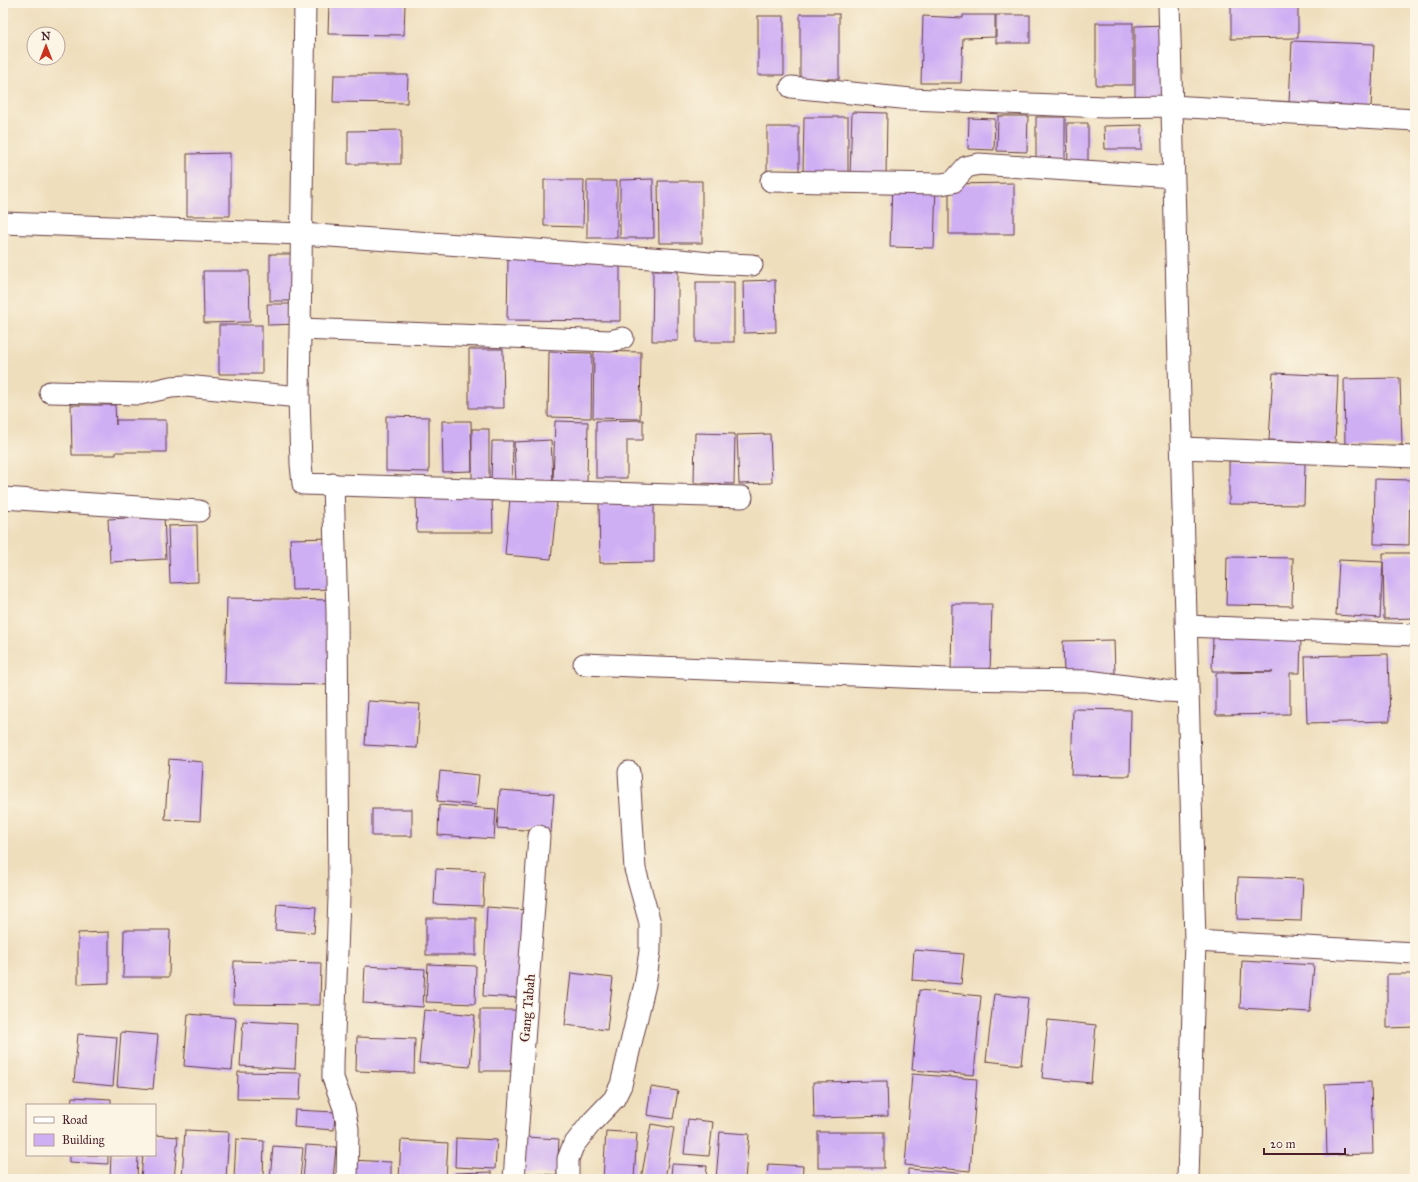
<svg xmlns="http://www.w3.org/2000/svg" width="1418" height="1182" font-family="'IM FELL Great Primer',serif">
<rect width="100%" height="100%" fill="#fcf5e5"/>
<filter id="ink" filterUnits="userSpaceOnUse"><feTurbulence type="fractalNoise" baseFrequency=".025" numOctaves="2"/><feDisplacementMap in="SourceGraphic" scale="8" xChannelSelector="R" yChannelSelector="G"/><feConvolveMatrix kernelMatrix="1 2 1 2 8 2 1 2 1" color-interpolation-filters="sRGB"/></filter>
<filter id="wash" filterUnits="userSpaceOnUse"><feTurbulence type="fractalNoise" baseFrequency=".012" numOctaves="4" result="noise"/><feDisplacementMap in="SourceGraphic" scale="16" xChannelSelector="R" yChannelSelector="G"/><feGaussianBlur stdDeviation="0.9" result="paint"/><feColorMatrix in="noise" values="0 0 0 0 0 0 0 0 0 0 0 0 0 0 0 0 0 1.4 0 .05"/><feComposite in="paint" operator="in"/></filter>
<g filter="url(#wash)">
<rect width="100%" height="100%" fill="#eedebc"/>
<g id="blocks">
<g fill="#cfaff4">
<polygon points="329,3 405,3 404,35 328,34"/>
<polygon points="1231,3 1298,3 1298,38 1231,39"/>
<rect x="800" y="14" width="39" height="65"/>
<polygon points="963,15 995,15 995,37 963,38 961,83 921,83 923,16 963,18"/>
<rect x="996" y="15" width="34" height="28"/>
<rect x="758" y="16" width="26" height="59"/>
<rect x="1096" y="23" width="37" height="62"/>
<polygon points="1168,25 1169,100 1135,100 1135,26"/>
<polygon points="1292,41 1374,44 1371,107 1289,103"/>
<polygon points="334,75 408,75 407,103 333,102"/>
<polygon points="852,112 887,113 886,176 850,175"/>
<polygon points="998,116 1028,116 1027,152 997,151"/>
<polygon points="804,117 848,117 848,173 803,173"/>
<rect x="1036" y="117" width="29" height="46"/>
<polygon points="969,118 995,119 994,150 968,149"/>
<polygon points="1067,123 1088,123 1088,165 1068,165"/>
<polygon points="1142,125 1142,149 1105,149 1104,126"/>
<rect x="767" y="127" width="32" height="46"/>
<polygon points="401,130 401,164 348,164 348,131"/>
<polygon points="230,153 230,216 187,216 187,154"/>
<polygon points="653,179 654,238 620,238 620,180"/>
<polygon points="544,180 584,180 583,227 544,226"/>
<rect x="587" y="181" width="30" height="57"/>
<polygon points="658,181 702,181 702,243 659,243"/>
<polygon points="892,183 936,184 934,248 890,247"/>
<polygon points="1014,183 1014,234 949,234 949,184"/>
<rect x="270" y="254" width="31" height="47"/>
<polygon points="508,259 620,259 620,321 507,320"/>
<polygon points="203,271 249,271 250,322 204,323"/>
<polygon points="653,271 678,271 678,341 652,341"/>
<polygon points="775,280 776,332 744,333 743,281"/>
<rect x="696" y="282" width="38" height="60"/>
<polygon points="267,304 301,304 301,324 268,325"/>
<rect x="219" y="325" width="43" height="49"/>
<polygon points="469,349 503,349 504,408 469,408"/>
<polygon points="594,351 641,352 640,419 593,418"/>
<polygon points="549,352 592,353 591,418 548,417"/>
<polygon points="1273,373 1338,376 1335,443 1269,440"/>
<polygon points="1400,378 1402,445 1345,447 1344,379"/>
<polygon points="71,405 115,405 116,425 116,420 166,420 166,452 116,452 116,455 72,455"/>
<polygon points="386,416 429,417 429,472 386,471"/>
<polygon points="643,420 643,440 627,440 627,478 596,478 596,421"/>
<polygon points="442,421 471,421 472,471 443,472"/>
<polygon points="555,421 588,422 587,483 553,482"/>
<rect x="472" y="429" width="17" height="51"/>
<polygon points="695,433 735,434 734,484 694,483"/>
<polygon points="770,434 772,483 739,484 737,435"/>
<polygon points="551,440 553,481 516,484 514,442"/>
<polygon points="492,441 513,441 512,485 491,484"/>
<polygon points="1229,461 1305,463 1304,505 1229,504"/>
<polygon points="1375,479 1410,480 1409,545 1374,544"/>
<polygon points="492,495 493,532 417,532 416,496"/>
<polygon points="510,498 557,502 551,559 505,555"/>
<polygon points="599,502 654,502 654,562 600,563"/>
<polygon points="3,512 6,513 4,540 3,540"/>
<polygon points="164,516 166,559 110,562 108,519"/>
<polygon points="197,525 198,582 170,583 168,526"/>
<polygon points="331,538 333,589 292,590 290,539"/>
<polygon points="1383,553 1415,553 1415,618 1384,619"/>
<polygon points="1227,557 1293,558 1292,606 1226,605"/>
<polygon points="1339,560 1383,562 1380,618 1336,615"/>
<polygon points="227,598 335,600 333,685 225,683"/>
<polygon points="952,604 992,604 990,674 951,673"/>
<polygon points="1213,635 1301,637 1300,673 1290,673 1290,714 1216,715 1216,673 1273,672 1212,671"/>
<polygon points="1114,640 1115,673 1064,674 1063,641"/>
<polygon points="1388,654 1390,721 1307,723 1305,656"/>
<polygon points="368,701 420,704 417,748 365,745"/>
<polygon points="1073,709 1131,710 1130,776 1071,775"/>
<polygon points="169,759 203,762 200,821 165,819"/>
<polygon points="440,771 479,775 476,805 437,801"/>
<polygon points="500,790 554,794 551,832 497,828"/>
<polygon points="439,805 496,809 494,839 438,835"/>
<rect x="372" y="809" width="40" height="27"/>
<polygon points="436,869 484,871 483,906 434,904"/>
<polygon points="1238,877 1303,879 1301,921 1237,919"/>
<polygon points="277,904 316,907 314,933 275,930"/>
<polygon points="487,907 527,910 522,998 483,996"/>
<rect x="426" y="918" width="50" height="37"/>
<polygon points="124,930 170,930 169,977 123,977"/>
<polygon points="109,932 109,983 78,984 78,933"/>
<polygon points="914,950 964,954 961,984 912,980"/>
<polygon points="234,961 321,963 320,1005 233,1004"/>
<polygon points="1242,961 1314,965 1310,1012 1240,1008"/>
<polygon points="428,964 476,966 475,1004 426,1002"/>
<polygon points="365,966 425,969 423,1007 363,1003"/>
<polygon points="571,973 613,978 607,1030 565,1025"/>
<polygon points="1387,974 1415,974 1415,1027 1387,1028"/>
<polygon points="919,990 981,996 974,1075 912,1070"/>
<polygon points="994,994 1028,998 1021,1065 986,1061"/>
<polygon points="424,1010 475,1015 470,1067 419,1063"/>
<rect x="480" y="1010" width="39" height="61"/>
<polygon points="188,1014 236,1018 232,1070 184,1066"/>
<polygon points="1048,1020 1096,1025 1091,1083 1042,1078"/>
<polygon points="243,1021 297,1024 295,1069 240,1066"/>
<polygon points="121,1032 158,1035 153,1089 117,1086"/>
<polygon points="78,1034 117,1037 113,1086 74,1082"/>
<polygon points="357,1037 415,1039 414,1073 356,1071"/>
<polygon points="238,1072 301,1073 300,1100 237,1099"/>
<polygon points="912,1074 977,1079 970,1171 905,1165"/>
<polygon points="887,1081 888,1116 814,1118 813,1082"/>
<polygon points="1371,1082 1373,1154 1327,1155 1325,1084"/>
<polygon points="651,1087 678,1091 673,1119 647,1115"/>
<polygon points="72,1097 111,1099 111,1105 71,1105"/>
<polygon points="295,1110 335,1112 334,1130 294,1127"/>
<polygon points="688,1119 713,1122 709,1156 684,1154"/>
<polygon points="651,1124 674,1128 665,1179 641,1179"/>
<polygon points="185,1130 229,1132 226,1179 182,1179"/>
<polygon points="606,1131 637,1133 634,1179 603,1179"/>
<polygon points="720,1132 749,1134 745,1179 716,1179"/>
<rect x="818" y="1132" width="66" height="36"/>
<polygon points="155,1135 178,1137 174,1179 141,1179 143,1155 155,1155"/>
<polygon points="525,1137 559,1139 557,1175 523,1173"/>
<polygon points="456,1138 497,1140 495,1169 455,1167"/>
<polygon points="236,1139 264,1141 263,1179 234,1179"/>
<polygon points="401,1140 448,1143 446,1179 399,1179"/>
<polygon points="306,1145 336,1147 333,1179 303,1179"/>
<polygon points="273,1146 303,1148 300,1179 270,1179"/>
<polygon points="69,1155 108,1155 108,1164 69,1162"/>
<polygon points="111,1155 138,1155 137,1179 110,1179"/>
<polygon points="350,1160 391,1162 391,1179 349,1179"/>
<polygon points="672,1164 707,1166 706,1179 671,1179"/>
<polygon points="768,1164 803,1166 802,1179 767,1179"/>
<polygon points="908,1169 959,1173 959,1179 908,1179"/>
<polygon points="492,1172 492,1179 455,1179 455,1173"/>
</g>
</g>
</g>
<g filter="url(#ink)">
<use href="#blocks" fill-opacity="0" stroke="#633c41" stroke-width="1"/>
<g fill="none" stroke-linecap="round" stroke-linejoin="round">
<defs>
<g id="minor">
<polyline points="305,3 299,397 301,464 303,484 742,497"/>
<polyline points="1169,3 1195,941 1188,1179"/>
<polyline points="791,87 911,99 1104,107 1171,106 1415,120"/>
<polyline points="771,181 941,184 953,182 966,167 979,164 1173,177"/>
<polyline points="3,223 301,234 680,260 709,263 752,265"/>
<polyline points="301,329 610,341 623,338"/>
<polyline points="50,392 140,394 171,387 186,386 299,397"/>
<polyline points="1182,448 1415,457"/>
<polyline points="333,484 337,611 339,897 333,1062 333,1078 344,1108 348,1129 347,1179"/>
<polyline points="3,498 199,511"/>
<polyline points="1186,626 1415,635"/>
<polyline points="584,664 950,679 1088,681 1164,691 1188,692"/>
<polyline points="1195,941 1415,953"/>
<polyline points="514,1179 539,836"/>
<polyline points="568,1179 568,1159 573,1146 591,1123 614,1099 621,1085 645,984 650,951 650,923 635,869 629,772"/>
</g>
</defs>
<use href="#minor" stroke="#633c41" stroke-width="23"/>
<use href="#minor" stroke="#fff" stroke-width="21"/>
</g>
</g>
<g text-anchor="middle" stroke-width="3" stroke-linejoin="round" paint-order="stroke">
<g font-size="14" fill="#4a1f2b" stroke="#fcf5e5">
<text transform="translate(527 1008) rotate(-85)" y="5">Gang Tabah</text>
</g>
</g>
<rect width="1418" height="1182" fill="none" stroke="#fcf5e5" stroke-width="16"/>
<rect x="26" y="1104" width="130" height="52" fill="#fcf5e5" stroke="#b59f9b"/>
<rect x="34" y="1117" width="20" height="6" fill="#ffffff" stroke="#b59f9b"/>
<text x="62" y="1124" font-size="12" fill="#4a1f2b">Road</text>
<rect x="34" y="1134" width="20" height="12" fill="#cfaff4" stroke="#b59f9b"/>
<text x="62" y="1144" font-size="12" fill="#4a1f2b">Building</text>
<g transform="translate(46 46)"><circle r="19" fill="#fcf5e5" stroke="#b59f9b"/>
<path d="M0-3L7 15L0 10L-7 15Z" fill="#c8321e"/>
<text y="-6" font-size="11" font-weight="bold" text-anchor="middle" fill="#4a1f2b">N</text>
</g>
<path d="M1264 1148v6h81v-6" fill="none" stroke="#4a1f2b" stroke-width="2"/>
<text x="1270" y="1148" font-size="12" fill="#4a1f2b" stroke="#fcf5e5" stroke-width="3" paint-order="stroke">20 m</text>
</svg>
